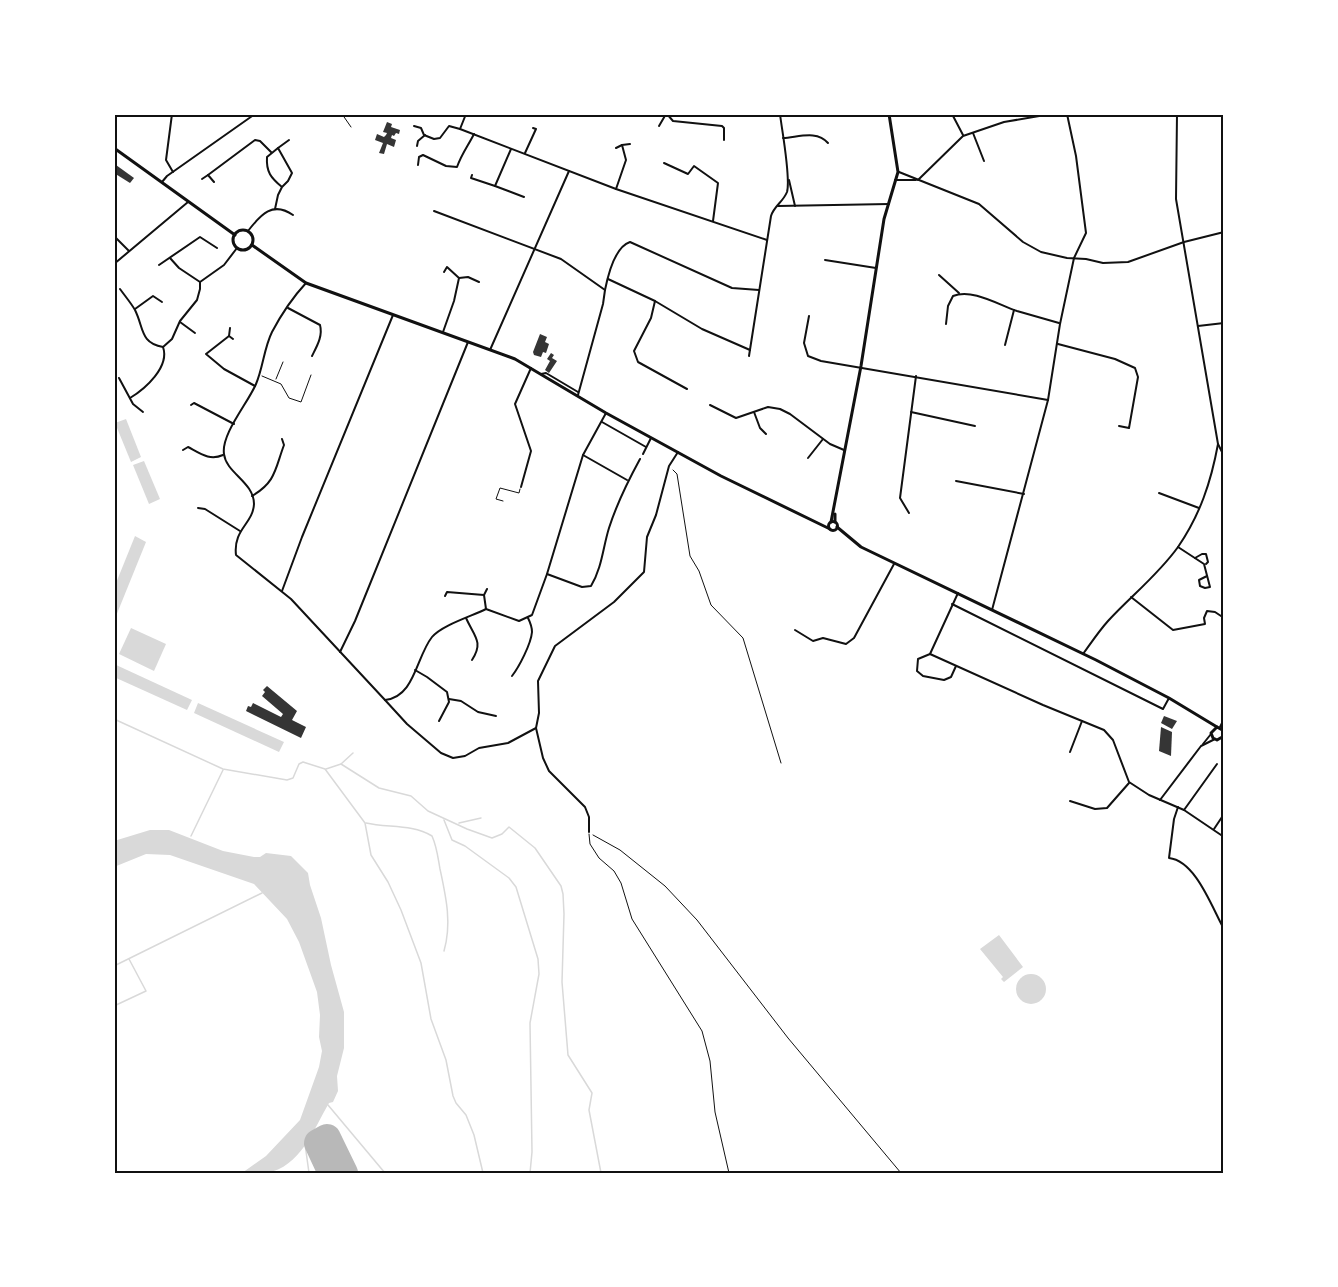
<svg xmlns="http://www.w3.org/2000/svg" width="1338" height="1287" font-family="'Fira Sans Condensed',sans-serif">
<rect width="100%" height="100%" fill="#fff"/>
<g fill="#d9d9d9">
<polygon points="126,419 141,457 131,462 115,423"/>
<polygon points="144,461 160,499 149,504 133,465"/>
<polygon points="135,536 146,542 114,621 114,588"/>
<polygon points="131,628 166,644 154,671 119,654"/>
<polygon points="114,664 192,700 187,710 114,677"/>
<polygon points="198,703 284,742 279,752 194,713"/>
<path d="M150,830H169L223,851L254,857H260L266,853L291,856L308,873L310,885L321,918L331,965L344,1012V1048L337,1076L338,1091L333,1102L329,1103C313,1130 301,1167 266,1173C258,1174 250,1173 242,1173L266,1156L300,1120L319,1067L322,1051L319,1037L320,1015L317,992L299,942L287,919L254,884L170,855L146,854L114,867V841Z"/>
<polygon points="999,935 1023,967 1004,982 1001,979 1003,977 980,949"/>
<circle cx="1031" cy="989" r="15"/>
</g>
<g fill="none" stroke-linecap="round" stroke-linejoin="round">
<g stroke="#d9d9d9" stroke-width="1.5">
<polyline points="114,719 223,769 287,780 293,778 299,764 303,762 325,769 365,823 371,855 388,882 401,910 421,963 431,1019 446,1060 453,1096 456,1103 466,1115 474,1135 483,1173"/>
<polyline points="341,764 379,788 411,796 428,811 467,829 492,838 502,834 509,827 535,848 561,886 563,894 564,914 562,982 568,1055 592,1093 589,1110 601,1173"/>
<polyline points="326,769 341,764 353,753"/>
<polyline points="444,820 452,840 465,846 509,878 516,887 538,959 539,974 530,1023 532,1152 530,1173"/>
<path d="M366,823C388,828 412,824 432,836C437,847 438,858 440,869C446,897 452,923 444,951"/>
<polyline points="459,823 481,818"/>
<polyline points="191,836 223,770"/>
<polyline points="114,966 262,893"/>
<polyline points="114,1006 146,991 129,959"/>
<polyline points="328,1105 385,1173"/>
<polyline points="305,1144 309,1173"/>
</g>
<polyline stroke="#b8b8b8" stroke-width="28" points="332,1173 318,1143 327,1138 344,1173"/>
</g>
<g fill="#353535">
<polygon points="387,122 392,124 391,127 400,130 399,134 396,133 394,136 392,135 391,138 396,140 394,147 387,144 384,154 379,153 383,143 375,140 377,134 384,137 386,135 387,133 383,132"/>
<polygon points="116,165 134,178 130,183 114,173"/>
<polygon points="540,334 547,337 545,342 549,344 546,353 543,352 541,357 534,355 533,352"/>
<polygon points="551,353 554,355 552,358 557,361 549,373 545,370 550,361 547,359"/>
<polygon points="267,686 297,711 292,720 306,727 301,738 246,711 248,706 251,707 253,703 281,717 283,714 262,696 265,692 263,690"/>
<polygon points="1164,716 1177,721 1172,729 1161,723"/>
<polygon points="1161,727 1172,732 1171,756 1159,751"/>
</g>
<g fill="none" stroke-linecap="round" stroke-linejoin="round">
<g stroke="#111" stroke-width="1">
<polyline points="673,470 677,474 690,556 699,571 711,605 743,638 781,763"/>
<polyline points="593,835 620,850 665,886 697,920 788,1038 901,1173"/>
</g>
<g stroke="#111" stroke-width="1">
<polyline points="342,114 351,127"/>
<polyline points="262,376 281,384 289,398 301,402 311,375"/>
<polyline points="276,379 283,362"/>
<polyline points="503,501 496,499 500,488 519,493 520,489"/>
<polyline points="589,834 590,844 599,858 614,871 621,883 632,919 702,1031 710,1061 715,1112 729,1173"/>
</g>
<g stroke="#111" stroke-width="2">
<polyline points="172,114 166,160 173,172"/>
<polyline points="667,114 673,121 722,126 724,128 724,140"/>
<polyline points="952,114 963,135"/>
<polyline points="1177,114 1176,199 1218,444 1224,456"/>
<polyline points="414,126 421,128 424,135 434,139 440,138 449,126 460,129 616,189 767,240"/>
<polyline points="659,126 666,114"/>
<polyline points="460,129 466,114"/>
<polyline points="973,133 984,161"/>
<path d="M783,138C799,137 817,130 828,143"/>
<polyline points="417,146 418,141 425,135"/>
<polyline points="278,148 289,140"/>
<polyline points="616,148 622,145"/>
<polyline points="525,153 536,129 533,128"/>
<polyline points="664,163 688,174 694,166 718,183 713,221"/>
<path d="M418,165L419,157L423,155L446,166L457,167C462,153 468,146 474,134"/>
<polyline points="899,172 979,204 1023,242 1041,252 1067,258 1086,259 1103,263 1128,262 1184,242 1224,232"/>
<polyline points="472,175 471,178 495,186 511,149"/>
<polyline points="202,179 208,175"/>
<polyline points="789,180 795,206"/>
<polyline points="895,180 916,180"/>
<polyline points="918,180 963,136 1004,122 1051,114"/>
<polyline points="162,182 167,176 255,114"/>
<polyline points="214,182 208,175 255,140 260,141 271,152"/>
<polyline points="495,186 524,197"/>
<polyline points="616,189 626,160 622,145 630,144"/>
<polyline points="778,206 889,204"/>
<path d="M275,209L278,195L282,187C271,178 266,172 267,157L278,148L292,173L288,181L282,187"/>
<polyline points="434,211 561,259 605,290 603,304 578,395"/>
<path d="M248,231C261,214 273,201 293,215"/>
<polyline points="114,236 129,251"/>
<polyline points="170,258 179,268 200,282"/>
<polyline points="825,260 876,268"/>
<polyline points="114,264 188,202"/>
<polyline points="159,265 200,237 217,248"/>
<polyline points="939,275 959,293"/>
<polyline points="459,278 468,277 479,282"/>
<polyline points="608,279 655,301 702,329 750,350"/>
<path d="M306,283C293,297 281,315 272,332C264,348 263,368 256,384C248,403 221,434 224,454C226,473 254,482 254,504C253,524 233,529 236,555L291,599L385,700C415,697 416,657 432,637C442,625 472,616 486,609L519,621L532,615L547,574L583,455L606,413"/>
<path d="M120,289C125,296 131,303 135,310C144,328 140,343 163,347L172,339L180,321L197,300L200,289V282L224,265L237,248"/>
<path d="M605,290C608,275 615,247 630,242L732,288L759,290"/>
<polyline points="655,301 651,318 634,351 638,362 687,389"/>
<path d="M288,308L320,325C323,336 317,346 312,356"/>
<polyline points="135,309 153,296 162,302"/>
<polyline points="809,316 804,343 808,356 821,361 1048,400"/>
<polyline points="180,322 195,333"/>
<path d="M946,324L948,306L953,296C972,288 999,305 1017,311C1031,315 1045,319 1059,323"/>
<polyline points="1198,326 1224,323"/>
<polyline points="443,332 454,301 459,278 447,267 444,272"/>
<polyline points="229,336 230,328"/>
<polyline points="233,339 229,336 206,354 224,369 255,386"/>
<polyline points="1058,344 1115,359 1135,368 1138,377 1129,428 1119,426"/>
<polyline points="1005,345 1014,310"/>
<polyline points="490,350 569,171"/>
<path d="M749,356L771,216C774,206 783,202 787,192C791,178 782,131 780,114"/>
<polyline points="541,374 546,373 578,392"/>
<polyline points="119,378 133,404 143,412"/>
<path d="M130,398C145,389 170,367 163,347"/>
<polyline points="191,405 194,403 234,424"/>
<polyline points="710,405 736,418 768,407 780,409 790,414 830,444 844,450"/>
<polyline points="754,412 760,428 766,434"/>
<polyline points="911,412 975,426"/>
<polyline points="602,422 646,447"/>
<path d="M183,450L188,447C201,454 210,461 223,455"/>
<polyline points="643,454 651,438"/>
<polyline points="583,455 627,480"/>
<polyline points="808,458 823,439"/>
<polyline points="956,481 1024,494"/>
<polyline points="521,487 531,451 515,404 531,368"/>
<polyline points="1159,493 1199,508"/>
<path d="M252,496C276,482 275,469 284,445L282,439"/>
<polyline points="198,508 205,509 240,531"/>
<polyline points="909,513 900,498 916,376"/>
<polyline points="1178,547 1204,564 1210,587 1205,588 1200,586 1199,580 1207,576"/>
<polyline points="1195,558 1202,554 1206,554 1208,562 1206,564"/>
<path d="M547,574L582,587L591,586C602,568 603,547 609,528C617,503 628,481 640,459"/>
<polyline points="282,591 302,537 393,315"/>
<polyline points="958,593 930,654 1043,705 1104,730 1113,740 1129,782 1149,795 1184,810 1224,837"/>
<polyline points="484,595 487,589"/>
<polyline points="445,596 447,592 484,595 486,609"/>
<polyline points="1131,597 1173,630 1205,624 1204,618 1207,611 1215,612 1224,618"/>
<polyline points="952,604 1163,709 1169,698"/>
<polyline points="992,610 1048,400 1060,324 1074,258 1086,233 1076,156 1067,114"/>
<path d="M466,618C474,636 484,642 472,660"/>
<polyline points="795,630 813,641 823,638 846,644 854,638 894,564"/>
<polyline points="340,652 355,621 468,342"/>
<polyline points="930,654 918,659 917,671 923,676 944,680 951,677 956,666"/>
<path d="M1083,654C1091,643 1099,631 1108,621C1131,596 1158,575 1178,547C1200,515 1211,482 1218,444"/>
<polyline points="415,670 427,677 447,692 449,702 439,721"/>
<path d="M512,676C519,667 531,644 532,632C532,627 530,622 528,618"/>
<polyline points="449,699 461,701 478,712 496,716"/>
<polyline points="385,700 407,724 441,753 453,758 465,756 479,748 508,743 536,728"/>
<polyline points="1220,727 1224,719"/>
<polyline points="1203,744 1211,734"/>
<polyline points="1070,752 1082,721"/>
<polyline points="1160,800 1201,746 1215,739"/>
<polyline points="1070,801 1095,809 1107,808 1129,783"/>
<path d="M1178,807L1174,819L1169,858C1196,861 1212,908 1224,929"/>
<polyline points="1184,810 1217,764"/>
<polyline points="1214,829 1224,814"/>
<polyline points="589,832 589,817 585,807 549,771 543,758 536,728 539,713 538,681 555,646 614,602 644,572 647,537 656,515 669,466 678,452"/>
</g>
<g stroke="#111" stroke-width="3">
<polyline points="835,514 835,522"/>
<polyline points="831,522 861,366 884,219 898,172 889,114"/>
</g>
<g stroke="#111" stroke-width="3">
<polyline points="114,148 235,235"/>
<circle cx="243" cy="240" r="10"/>
<polyline points="252,245 306,283 515,359 606,413 721,476 830,529"/>
<circle cx="833" cy="526" r="4.5"/>
<polyline points="837,527 861,547 1096,660 1169,698 1217,727"/>
<polyline points="1224,731 1217,727 1211,733 1213,738 1217,740 1224,736"/>
</g>
</g>
<rect width="1338" height="1287" fill="none" stroke="#ffffff" stroke-width="231"/>
<rect x="116" y="116" width="1106" height="1056" fill="none" stroke="#111" stroke-width="2"/>
</svg>
